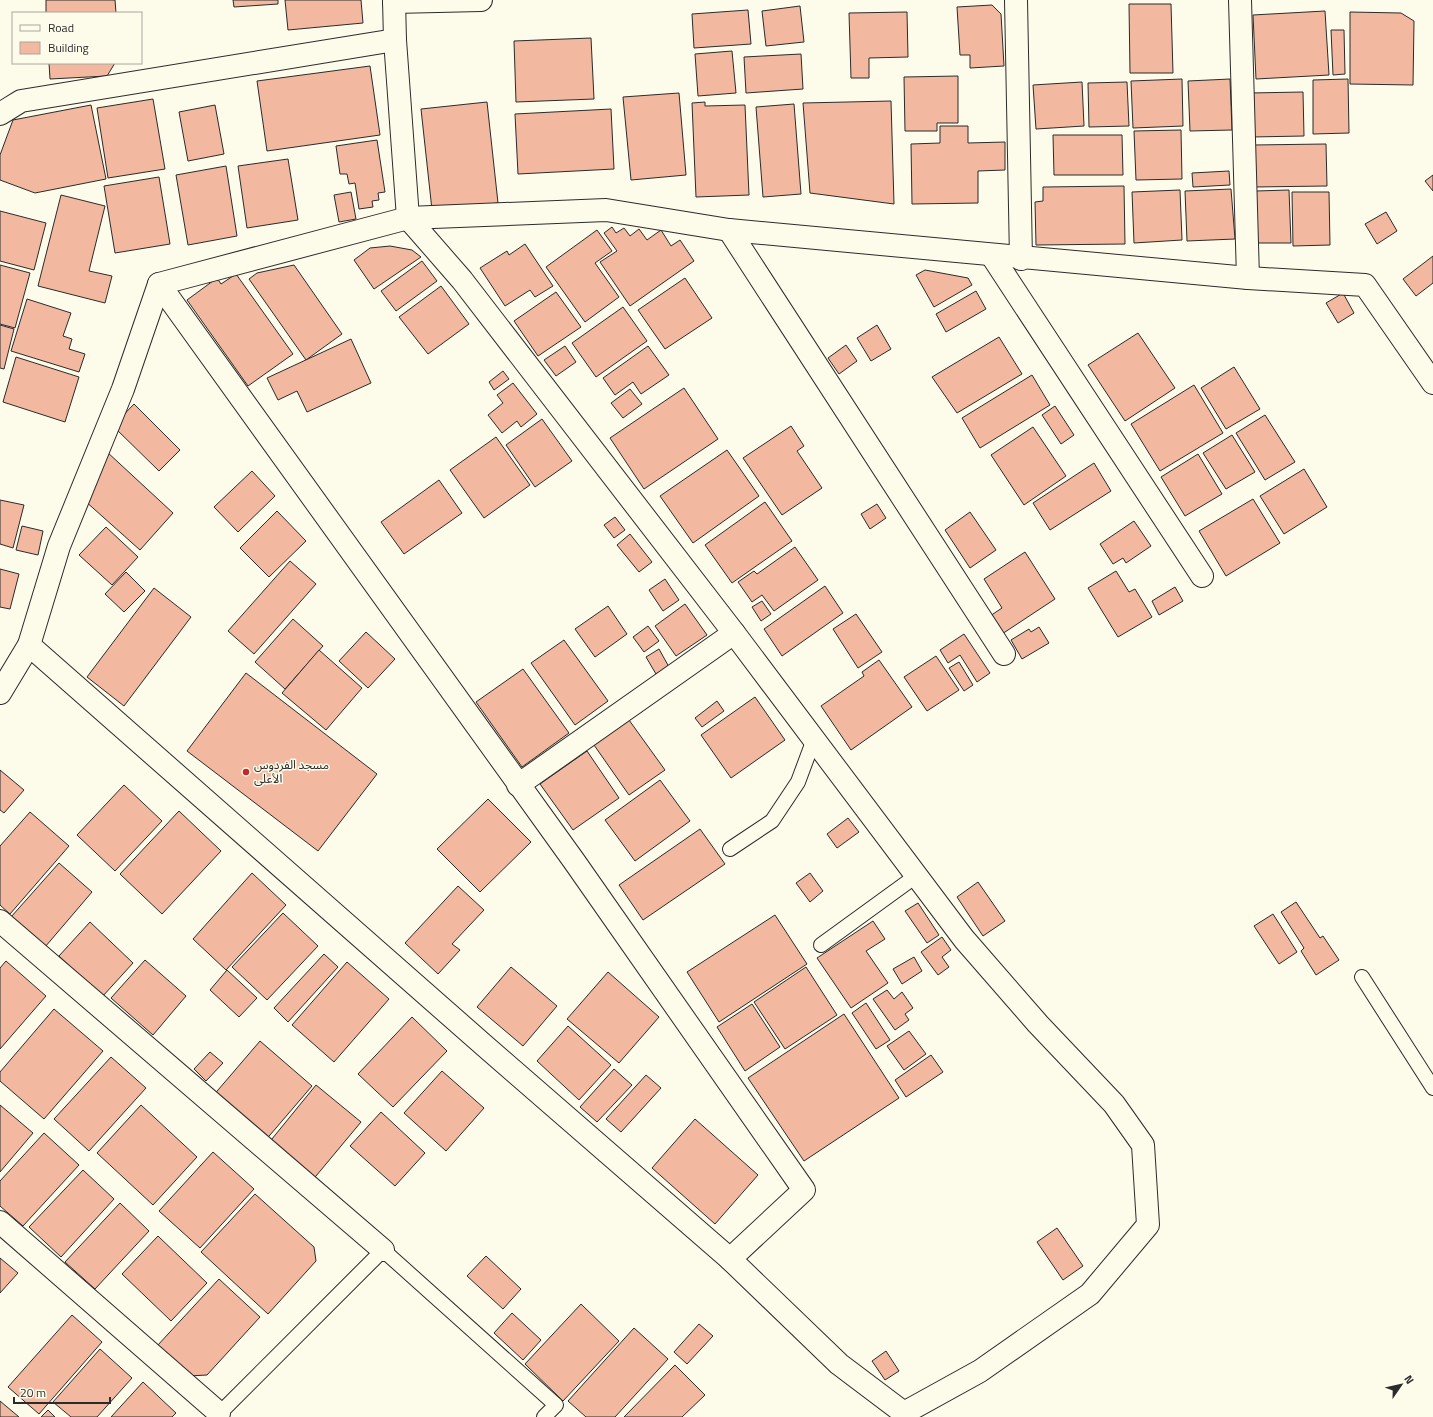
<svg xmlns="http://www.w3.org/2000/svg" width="1433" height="1417" font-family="'Titillium Web','Noto Sans Arabic',sans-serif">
<rect width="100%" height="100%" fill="#fdfbea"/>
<g fill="#f2b8a0" stroke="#2b2b2b">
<polygon points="46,0 115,0 116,13 46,13"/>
<polygon points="233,0 278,0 278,4 234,7"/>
<polygon points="285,0 361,0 363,23 288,30"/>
<polygon points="1129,4 1171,4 1173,73 1130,73"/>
<polygon points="992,5 1001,14 1004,66 970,68 970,55 960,55 957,7"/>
<polygon points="800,6 804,42 766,46 762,11"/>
<polygon points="748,10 751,44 694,48 692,14"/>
<polygon points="1325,11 1329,75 1256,79 1253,15"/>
<polygon points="907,12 908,57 869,58 869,78 851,78 849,13"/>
<polygon points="1350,12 1401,13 1414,21 1413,85 1350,84"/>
<polygon points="1331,30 1344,30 1345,74 1333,75"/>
<polygon points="591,38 594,99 516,102 514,41"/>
<polygon points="732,51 736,93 698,96 695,54"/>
<polygon points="801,54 803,89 746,93 744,57"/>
<polygon points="49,63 115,63 107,76 50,79"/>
<polygon points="370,66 380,135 267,151 257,81"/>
<polygon points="958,76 958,123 937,123 937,131 905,131 904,77"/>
<polygon points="1182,79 1183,126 1133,128 1131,81"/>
<polygon points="1230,79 1232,130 1190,131 1188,81"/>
<polygon points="1348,79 1349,133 1313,134 1313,80"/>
<polygon points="1082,82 1084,126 1036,129 1033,85"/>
<polygon points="1127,82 1129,126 1089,127 1088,83"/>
<polygon points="1303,92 1304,136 1251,137 1250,93"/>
<polygon points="679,93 686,175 631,180 623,97"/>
<polygon points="153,99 165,169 108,178 97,108"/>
<polygon points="891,101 894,204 810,193 803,103"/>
<polygon points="487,102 498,203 432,210 421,109"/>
<polygon points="705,102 705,106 745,105 749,195 696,197 692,103"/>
<polygon points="794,104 801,194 763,197 756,107"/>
<polygon points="91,105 106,179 35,193 0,180 0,155 13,120"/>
<polygon points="215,105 224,154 188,161 179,112"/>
<polygon points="611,109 614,169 518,174 515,114"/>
<polygon points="940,126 968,126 968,143 1005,142 1005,170 978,171 978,203 912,204 911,144 940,143"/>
<polygon points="1181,130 1182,179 1136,180 1134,131"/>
<polygon points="1053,135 1122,135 1123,175 1054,175"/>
<polygon points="377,140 385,192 378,193 379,200 372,201 373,207 359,209 355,183 349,184 347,174 340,174 336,146"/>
<polygon points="1326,144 1327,186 1254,187 1253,145"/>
<polygon points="288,159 298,220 247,228 238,166"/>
<polygon points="226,166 237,236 188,245 176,175"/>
<polygon points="1229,171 1230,185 1193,187 1192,173"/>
<polygon points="1433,175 1433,191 1425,181"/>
<polygon points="159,177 170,244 115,253 104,186"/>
<polygon points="1124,186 1125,244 1036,245 1035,202 1043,201 1043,187"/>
<polygon points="1231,189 1235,239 1187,241 1185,191"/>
<polygon points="1180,190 1182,240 1134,243 1132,192"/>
<polygon points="1289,190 1291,243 1256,243 1256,191"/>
<polygon points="351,192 356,219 339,222 334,195"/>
<polygon points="1292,192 1329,192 1330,245 1293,246"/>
<polygon points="61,195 105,206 89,271 112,276 105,303 38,286"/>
<polygon points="0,211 46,223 34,270 0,261"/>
<polygon points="1386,212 1397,231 1377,244 1365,224"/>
<polygon points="612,227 616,233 624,228 630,236 639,229 647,240 661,230 671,246 680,240 694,261 630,306 600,262 617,251 604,233"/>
<polygon points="597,230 612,251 595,263 619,297 585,322 546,267"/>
<polygon points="525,244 553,286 535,297 530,290 505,306 480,268 507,251 509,255"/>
<polygon points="390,246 412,250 421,257 374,289 354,260 370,248"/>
<polygon points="1433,256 1433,283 1416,296 1403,279"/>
<polygon points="422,261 437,281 396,311 381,291"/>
<polygon points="0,265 30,273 15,328 0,324"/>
<polygon points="294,265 342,334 306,360 249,279 257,273"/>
<polygon points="925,270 968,278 972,285 934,307 916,275"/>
<polygon points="236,274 293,354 248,386 187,300 217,278 221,284"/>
<polygon points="685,278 712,318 665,349 638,310"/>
<polygon points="441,286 469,324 428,354 399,317"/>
<polygon points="976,291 986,309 946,332 936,314"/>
<polygon points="556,292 581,327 538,356 514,321"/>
<polygon points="1343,293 1354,313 1338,323 1326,303"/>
<polygon points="27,299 71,313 63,336 72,339 69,349 85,354 79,372 11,351"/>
<polygon points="623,307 647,341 596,377 572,343"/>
<polygon points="0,325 14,329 4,369 0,368"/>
<polygon points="877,325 891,349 871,361 857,338"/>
<polygon points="1138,333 1175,388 1125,421 1088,365"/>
<polygon points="999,337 1022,374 957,413 932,377"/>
<polygon points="351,339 371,383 307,412 297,391 278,400 267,378"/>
<polygon points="846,345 857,361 839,374 828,358"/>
<polygon points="565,346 576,362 556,376 544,360"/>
<polygon points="648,346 669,375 641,394 633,382 615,395 603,378"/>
<polygon points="16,357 79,377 65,422 3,402"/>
<polygon points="1234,367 1260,409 1226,429 1201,388"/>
<polygon points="503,371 509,379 494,390 489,382"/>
<polygon points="1032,375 1050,405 980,448 962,418"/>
<polygon points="513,383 537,414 521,427 517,421 502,433 488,415 503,403 497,395"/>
<polygon points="1194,385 1223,433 1160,471 1131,424"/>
<polygon points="684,388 718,439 644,489 610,438"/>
<polygon points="630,389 642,404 623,418 611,403"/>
<polygon points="134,404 180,450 159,471 113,426"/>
<polygon points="1055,406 1074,435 1061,444 1042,415"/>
<polygon points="1265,415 1295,462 1265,480 1236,433"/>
<polygon points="542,419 572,461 535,487 506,445"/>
<polygon points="791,426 804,446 797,451 822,488 782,515 743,458"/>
<polygon points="1033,427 1066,476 1024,505 991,455"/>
<polygon points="1232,435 1255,472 1226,489 1203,453"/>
<polygon points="496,437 530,485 484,518 450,470"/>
<polygon points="727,450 759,496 693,543 660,496"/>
<polygon points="106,451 173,513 140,550 84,500"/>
<polygon points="1198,454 1222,494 1185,516 1161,477"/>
<polygon points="1094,463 1111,491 1050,530 1033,503"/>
<polygon points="1304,469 1327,507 1284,534 1260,496"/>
<polygon points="252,471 275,496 238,532 214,507"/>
<polygon points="439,480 462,513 404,554 381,522"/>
<polygon points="1253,499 1280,543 1226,576 1199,531"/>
<polygon points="0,500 24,505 13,548 0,544"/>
<polygon points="765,502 792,541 732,583 705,545"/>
<polygon points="877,504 886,518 870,529 861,514"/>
<polygon points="277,511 306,541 269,577 240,548"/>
<polygon points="970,512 996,550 970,568 945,530"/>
<polygon points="615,517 625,530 614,538 604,525"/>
<polygon points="1134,521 1151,546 1126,563 1123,558 1113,564 1100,544"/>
<polygon points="22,526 43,531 38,555 16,550"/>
<polygon points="106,527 138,557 112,585 79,555"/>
<polygon points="630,534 652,562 639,572 617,545"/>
<polygon points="795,547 818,580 774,611 762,595 752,602 738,582 754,571 757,574"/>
<polygon points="1025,552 1055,599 1002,634 990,616 1002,608 984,579"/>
<polygon points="290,561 316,584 254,654 228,631"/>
<polygon points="0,569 19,574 10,609 0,607"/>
<polygon points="1116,571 1129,592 1135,589 1152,617 1118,637 1088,588"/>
<polygon points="126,572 145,591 124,612 105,594"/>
<polygon points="665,579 679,600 663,611 649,590"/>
<polygon points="825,586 843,613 782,656 764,629"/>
<polygon points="1175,587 1183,601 1159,615 1152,601"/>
<polygon points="154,588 191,617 124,706 87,677"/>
<polygon points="762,601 771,614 761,621 752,607"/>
<polygon points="685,604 707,635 676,656 655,626"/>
<polygon points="608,606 627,634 595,657 575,629"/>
<polygon points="856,614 882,652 858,668 833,629"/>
<polygon points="293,619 323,646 285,689 255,662"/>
<polygon points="648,626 659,641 644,652 633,637"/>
<polygon points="1039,627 1049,643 1022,659 1011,640 1029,629 1031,632"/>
<polygon points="366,632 395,659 368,688 339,661"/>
<polygon points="964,634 990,673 977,682 960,655 948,663 940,650"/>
<polygon points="564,640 608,701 575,725 531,663"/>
<polygon points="659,649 669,667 656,674 646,657"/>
<polygon points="319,650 362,688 326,730 282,693"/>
<polygon points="936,656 959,690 927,711 904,677"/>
<polygon points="879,660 912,707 851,750 821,706 864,676 862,672"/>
<polygon points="959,662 973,685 964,691 949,668"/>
<polygon points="523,669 569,733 522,767 476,702"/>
<polygon points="246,673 377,774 318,851 187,751"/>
<polygon points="755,697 785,740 731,778 701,735"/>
<polygon points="717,701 724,711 702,727 695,718"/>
<polygon points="629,720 665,770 629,795 594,745"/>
<polygon points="587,751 619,798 573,830 540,784"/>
<polygon points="0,770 24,790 4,813 0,810"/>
<polygon points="660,780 690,821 635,861 605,820"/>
<polygon points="124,785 162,821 115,871 77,835"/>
<polygon points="488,799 531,842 480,892 437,849"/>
<polygon points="179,811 221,851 162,914 120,874"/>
<polygon points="30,812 69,846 10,914 0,905 0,846"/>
<polygon points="848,818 859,832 837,848 827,834"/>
<polygon points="700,829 725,864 643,920 619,885"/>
<polygon points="59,863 92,892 45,947 11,917"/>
<polygon points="252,873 286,905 226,970 193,939"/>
<polygon points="810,873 823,891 810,902 796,883"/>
<polygon points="978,882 1005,921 983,936 957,897"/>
<polygon points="458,886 484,910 452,944 460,950 438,974 405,943"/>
<polygon points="1296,902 1320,938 1323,936 1339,960 1316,975 1301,951 1304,948 1281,912"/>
<polygon points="918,903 939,935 927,943 905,911"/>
<polygon points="283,913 318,946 267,1000 232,967"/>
<polygon points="1273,914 1297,952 1279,964 1254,926"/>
<polygon points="775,915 807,964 719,1022 687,972"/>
<polygon points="873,921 885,939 866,951 888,983 851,1008 817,958"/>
<polygon points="90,922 133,963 102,997 59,956"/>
<polygon points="942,937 951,950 942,957 949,967 938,975 921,952"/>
<polygon points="324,954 338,967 288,1022 274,1008"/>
<polygon points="914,957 922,971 902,984 893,969"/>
<polygon points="145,960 186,996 153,1035 111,998"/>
<polygon points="6,961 46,996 0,1049 0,968"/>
<polygon points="347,962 389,999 334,1062 292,1025"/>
<polygon points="511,967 557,1006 523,1046 477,1007"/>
<polygon points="806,967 837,1015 785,1049 754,1002"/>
<polygon points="227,970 257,998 239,1017 210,990"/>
<polygon points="608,972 659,1017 619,1063 567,1019"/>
<polygon points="887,990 894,999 902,992 913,1008 905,1014 909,1020 895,1030 873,999"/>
<polygon points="866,1003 890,1040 876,1049 852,1013"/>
<polygon points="752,1004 780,1047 745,1071 717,1027"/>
<polygon points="54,1009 103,1051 44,1119 0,1081 0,1072"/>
<polygon points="844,1014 899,1098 804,1161 748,1078"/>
<polygon points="412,1017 447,1051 393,1107 358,1074"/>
<polygon points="568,1026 611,1065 579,1100 537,1061"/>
<polygon points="909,1031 926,1054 904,1070 887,1046"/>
<polygon points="260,1041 312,1086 264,1142 212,1097"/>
<polygon points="210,1052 223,1063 206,1081 194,1069"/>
<polygon points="931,1055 943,1072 906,1097 895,1080"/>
<polygon points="111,1057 146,1088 89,1151 54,1119"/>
<polygon points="614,1069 632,1085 597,1122 580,1107"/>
<polygon points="442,1071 484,1108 446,1151 404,1113"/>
<polygon points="646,1075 661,1088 621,1132 606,1119"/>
<polygon points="316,1085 361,1122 311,1182 267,1145"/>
<polygon points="0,1105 33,1133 0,1172"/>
<polygon points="141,1105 197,1157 153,1205 97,1153"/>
<polygon points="381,1112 425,1153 395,1186 350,1146"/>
<polygon points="695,1119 758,1175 715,1224 652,1168"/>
<polygon points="44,1133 79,1165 23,1226 0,1206 0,1181"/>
<polygon points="213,1152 254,1189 200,1248 159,1211"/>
<polygon points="83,1170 114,1199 61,1257 29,1227"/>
<polygon points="255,1194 314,1247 316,1261 268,1314 201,1252"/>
<polygon points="120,1203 149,1231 95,1289 65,1262"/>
<polygon points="1057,1228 1083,1266 1063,1280 1037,1242"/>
<polygon points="158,1236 207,1283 171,1321 122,1274"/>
<polygon points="486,1256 521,1289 503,1309 467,1276"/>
<polygon points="0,1258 18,1273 0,1293"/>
<polygon points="219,1279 260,1317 207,1375 188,1376 157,1346"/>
<polygon points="581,1304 619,1341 563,1401 525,1364"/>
<polygon points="512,1313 541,1340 523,1360 494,1333"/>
<polygon points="72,1315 102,1342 39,1414 8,1387"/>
<polygon points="699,1324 713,1336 687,1364 674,1352"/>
<polygon points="634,1328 668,1359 615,1417 586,1417 568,1401"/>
<polygon points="100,1349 132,1378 97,1417 71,1417 53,1402"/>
<polygon points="886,1351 899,1371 885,1380 872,1361"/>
<polygon points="675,1365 705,1395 682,1417 624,1417"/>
<polygon points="143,1382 176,1413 172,1417 111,1417"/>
<polygon points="0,1401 19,1417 0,1417"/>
<polygon points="48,1410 55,1417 41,1417"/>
</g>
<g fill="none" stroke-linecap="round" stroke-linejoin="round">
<defs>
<g id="lane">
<polyline points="730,849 772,821 798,782 814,739"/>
<polyline points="821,945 916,876"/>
<polyline points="1362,977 1433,1088"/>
<polyline points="216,1417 383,1250 556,1405 544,1417"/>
</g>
<g id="street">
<polyline points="394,0 395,40 408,218 462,280 734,633 964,939 1038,1024 1114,1104 1143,1145 1148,1225 1090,1294 980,1371 904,1413 839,1364 730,1259"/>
<polyline points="1016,0 1021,259"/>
<polyline points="1240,0 1248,278"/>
<polyline points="394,2 481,0"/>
<polyline points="0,114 21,101 395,40"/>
<polyline points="729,230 1004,654"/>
<polyline points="992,256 1202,576"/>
<polyline points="29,645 486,1047 730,1259 804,1190 574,861 159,284"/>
<polyline points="0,693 29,645 59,546 123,389 159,284 408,218 606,210 729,230 1248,278 1365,285 1433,383"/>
<polyline points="518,785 734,633"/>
<polyline points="0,921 383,1250"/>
<polyline points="0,1222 219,1413"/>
</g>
</defs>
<use href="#lane" stroke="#2b2b2b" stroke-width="16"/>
<use href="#street" stroke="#2b2b2b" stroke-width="24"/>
<use href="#lane" stroke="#fdfbea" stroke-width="14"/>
<use href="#street" stroke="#fdfbea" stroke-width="22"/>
</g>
<circle fill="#c62828" stroke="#fdfbea" stroke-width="1.5" cx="246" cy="772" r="4"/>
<g text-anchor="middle" stroke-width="3" stroke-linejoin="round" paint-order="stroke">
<g font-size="12" fill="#2b2b2b" stroke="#fdfbea" text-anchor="start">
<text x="254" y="769">مسجد الفردوس<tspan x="254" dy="14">الأعلى</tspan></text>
</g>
</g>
<rect x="12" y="12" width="130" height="52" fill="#fdfbea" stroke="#a9a89e"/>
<rect x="20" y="25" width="20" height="6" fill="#fdfbea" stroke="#a9a89e"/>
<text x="48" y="32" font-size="12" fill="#2b2b2b">Road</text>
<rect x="20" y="42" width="20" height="12" fill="#f2b8a0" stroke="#a9a89e"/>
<text x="48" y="52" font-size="12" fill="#2b2b2b">Building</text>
<g transform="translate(1401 1385) rotate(56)" stroke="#fdfbea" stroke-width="3" paint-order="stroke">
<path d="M0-3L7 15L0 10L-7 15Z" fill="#2b2b2b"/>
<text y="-6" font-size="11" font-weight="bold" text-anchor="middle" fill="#2b2b2b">N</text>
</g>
<path d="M14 1397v6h96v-6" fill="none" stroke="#2b2b2b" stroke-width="2"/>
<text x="20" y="1397" font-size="12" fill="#2b2b2b" stroke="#fdfbea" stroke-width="3" paint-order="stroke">20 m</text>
</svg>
